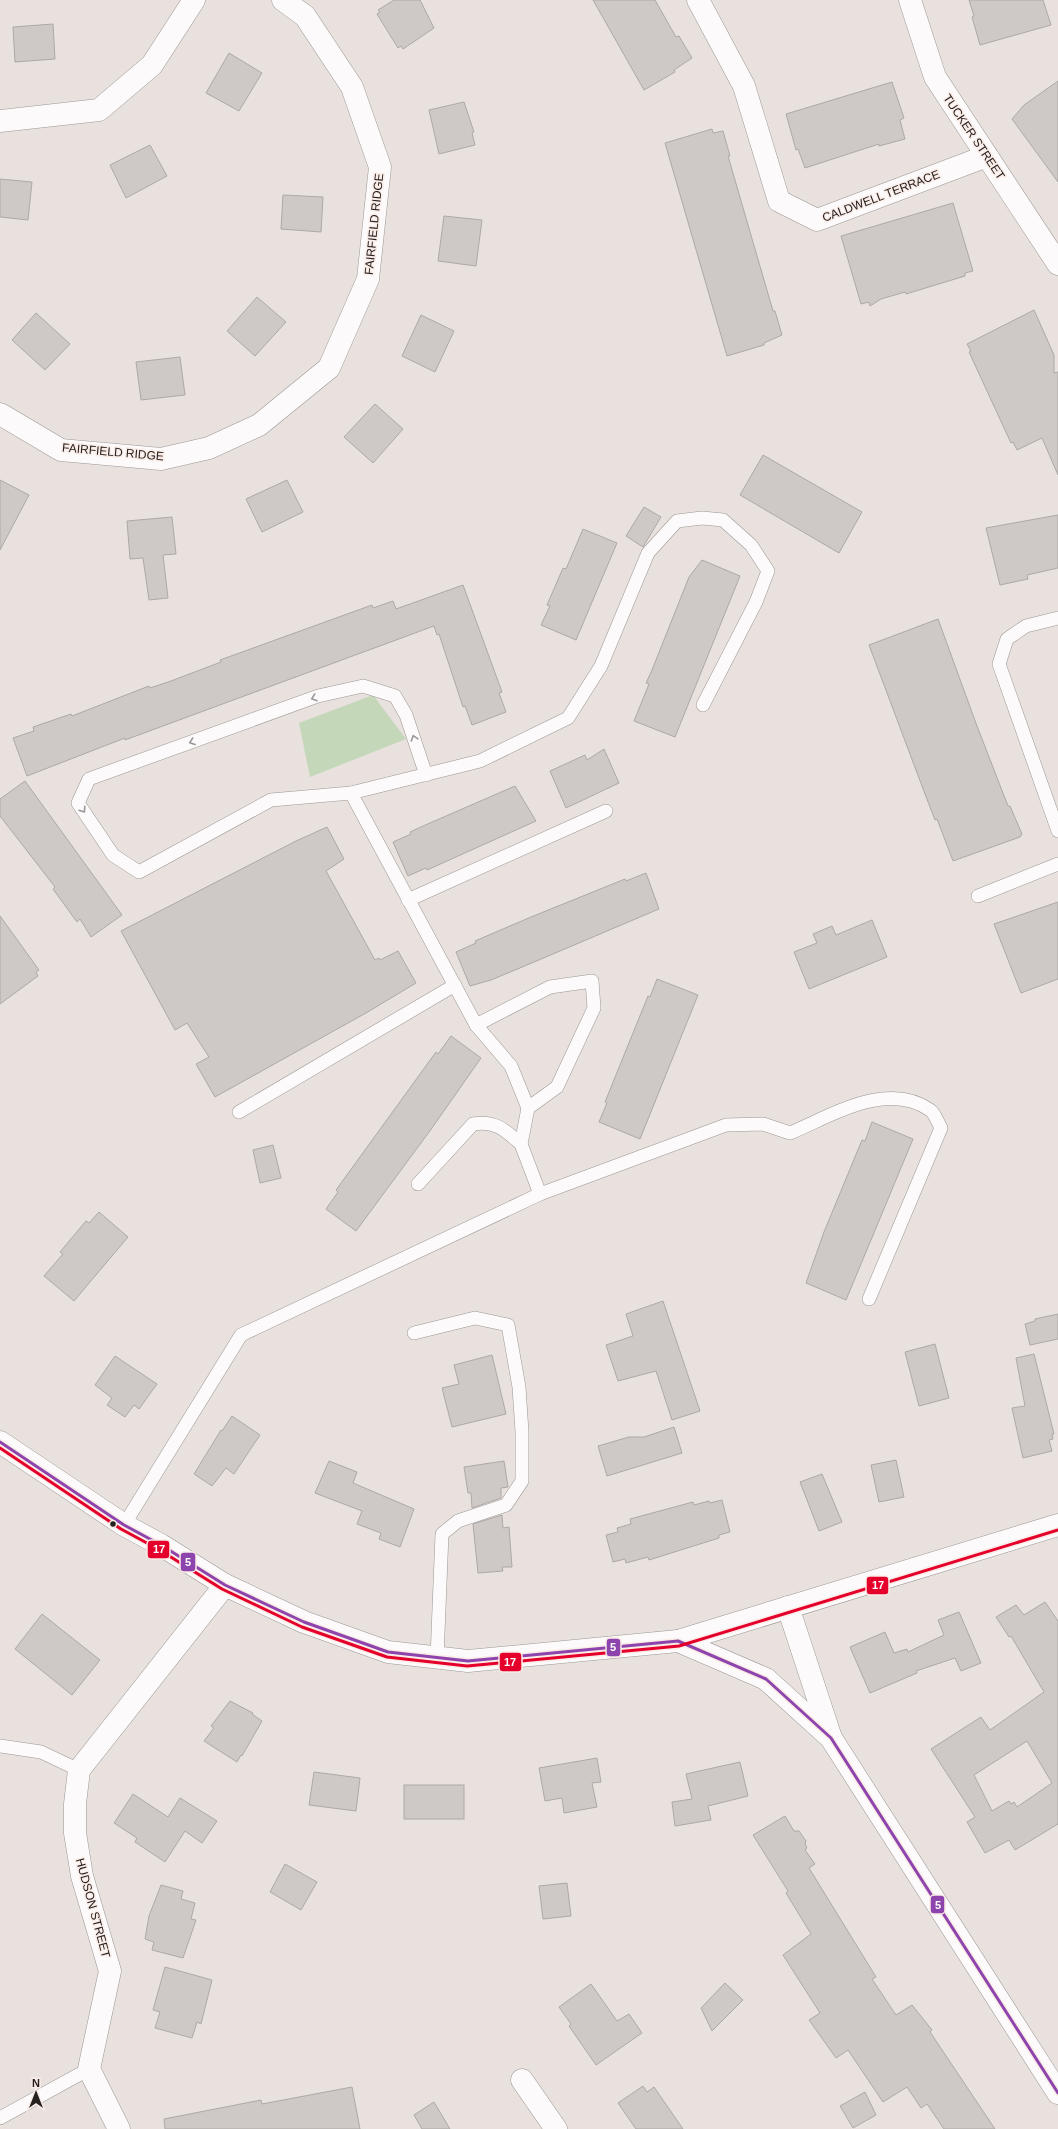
<svg xmlns="http://www.w3.org/2000/svg" width="1058" height="2129" font-family="Helvetica,sans-serif">
<rect width="100%" height="100%" fill="#e8e1de"/>
<polygon fill="#c4d7b9" points="373,695 406,739 310,777 299,723"/>
<g fill="#cec8c6" stroke="#aea8a6" fill-rule="evenodd">
<polygon points="394,0 420,0 434,28 403,49 401,46 398,48 377,14 380,12 378,10"/>
<polygon points="593,0 655,0 676,37 679,36 692,58 674,70 675,72 644,90"/>
<polygon points="969,0 1043,0 1051,25 980,45 972,17 974,16"/>
<polygon points="53,24 55,59 15,62 13,27"/>
<polygon points="229,53 262,73 239,111 206,93"/>
<polygon points="1058,81 1058,182 1012,119 1024,105"/>
<polygon points="892,82 904,118 900,120 905,139 879,146 879,144 805,168 798,149 796,150 786,114"/>
<polygon points="464,102 474,132 472,133 475,145 439,154 429,110"/>
<polygon points="712,129 713,133 723,131 730,156 728,156 773,311 775,311 782,335 764,343 764,345 727,356 665,143"/>
<polygon points="150,145 167,176 126,198 110,165"/>
<polygon points="0,179 32,182 28,220 0,217"/>
<polygon points="283,195 323,197 321,232 281,229"/>
<polygon points="953,203 973,271 965,273 965,276 919,290 906,294 905,292 881,299 870,306 869,302 861,304 841,236"/>
<polygon points="444,216 482,220 476,266 438,261"/>
<polygon points="257,297 286,322 255,356 227,331"/>
<polygon points="1034,310 1054,355 1054,373 1058,372 1058,475 1042,438 1017,450 1013,442 1011,443 969,352 971,351 967,344"/>
<polygon points="36,313 70,344 45,370 12,340"/>
<polygon points="421,315 454,331 435,372 402,356"/>
<polygon points="180,357 185,395 141,400 136,362"/>
<polygon points="375,404 403,429 373,463 344,437"/>
<polygon points="763,455 862,512 839,553 740,495"/>
<polygon points="0,480 29,495 0,550"/>
<polygon points="287,480 303,512 262,532 246,499"/>
<polygon points="644,507 661,517 643,547 626,536"/>
<polygon points="1058,515 1058,568 1027,575 1028,579 1000,585 986,528"/>
<polygon points="172,517 176,554 163,555 168,598 149,600 143,558 130,559 127,521"/>
<polygon points="583,529 617,543 576,640 541,625 550,606 547,605 563,568 566,569"/>
<polygon points="702,560 740,576 675,737 634,721 649,684 646,683 652,670 689,577"/>
<polygon points="463,585 502,692 499,693 506,712 472,725 465,706 463,707 439,634 437,635 434,626 125,740 125,738 27,776 13,738 34,731 33,727 71,714 72,716 149,686 150,688 171,681 221,662 220,660 372,605 373,608 393,601 396,609"/>
<polygon points="938,619 977,726 1008,806 1010,806 1022,834 1020,837 953,861 937,819 935,820 925,794 869,645"/>
<polygon points="604,749 619,783 566,808 550,771 585,755 587,760"/>
<polygon points="25,781 122,915 91,937 80,919 77,922 53,889 55,887 0,816 0,799"/>
<polygon points="515,786 536,821 427,870 426,868 408,876 393,842 411,834 410,832 423,826"/>
<polygon points="327,827 344,859 326,871 375,960 379,958 380,960 398,951 416,983 366,1013 215,1097 196,1064 209,1057 187,1023 175,1030 121,931 296,841"/>
<polygon points="646,873 659,909 527,965 491,980 470,986 456,952 476,943 475,941 531,917 625,879 626,881"/>
<polygon points="1058,902 1058,979 1021,993 994,924"/>
<polygon points="0,916 39,970 36,972 38,976 0,1004"/>
<polygon points="872,920 887,957 809,989 794,952 817,943 813,934 832,926 836,935"/>
<polygon points="657,979 698,995 640,1139 599,1122 607,1103 605,1102 648,996 650,997"/>
<polygon points="451,1036 481,1058 432,1128 356,1231 326,1209 338,1192 336,1190 436,1052 438,1054"/>
<polygon points="872,1122 913,1139 846,1300 806,1283 824,1232 862,1140 865,1141"/>
<polygon points="273,1145 281,1178 260,1183 253,1150"/>
<polygon points="99,1212 128,1237 74,1301 44,1276 63,1254 60,1252 86,1221 89,1223"/>
<polygon points="663,1301 700,1411 672,1420 656,1371 618,1381 606,1345 633,1336 626,1314"/>
<polygon points="1058,1314 1058,1339 1030,1345 1025,1324 1035,1321 1035,1319"/>
<polygon points="935,1344 949,1398 919,1406 905,1352"/>
<polygon points="1034,1354 1054,1434 1052,1434 1053,1439 1049,1440 1052,1451 1023,1458 1012,1408 1025,1406 1016,1358"/>
<polygon points="492,1355 506,1414 452,1427 442,1388 459,1384 454,1365"/>
<polygon points="115,1356 157,1384 139,1409 134,1405 125,1417 107,1405 112,1398 95,1385"/>
<polygon points="232,1416 260,1435 234,1474 226,1468 212,1486 194,1474 221,1430 222,1431"/>
<polygon points="674,1427 682,1453 607,1476 598,1446 629,1437 644,1437"/>
<polygon points="896,1460 904,1497 879,1502 871,1465"/>
<polygon points="329,1461 357,1472 353,1483 414,1509 400,1547 379,1539 381,1533 357,1524 362,1511 315,1493"/>
<polygon points="504,1461 508,1487 501,1488 501,1498 472,1508 471,1493 468,1493 464,1467"/>
<polygon points="822,1474 842,1522 819,1531 800,1482"/>
<polygon points="722,1500 730,1532 719,1535 719,1538 649,1560 648,1557 626,1563 625,1559 613,1562 606,1535 618,1532 617,1528 631,1524 630,1519 693,1502 694,1505 709,1501 710,1503"/>
<polygon points="502,1515 503,1528 509,1527 512,1567 502,1567 503,1571 478,1573 473,1524"/>
<path d="M1045,1602L1058,1621V1824L1015,1850L1009,1840L985,1853L967,1822L975,1817L931,1749L981,1717L990,1730L1044,1692L1011,1636L1009,1637L996,1617L1016,1605L1024,1615ZM1027,1741L1052,1783L1017,1807L1014,1802L1011,1804L1009,1801L992,1811L974,1775Z"/>
<polygon points="959,1612 981,1663 961,1671 955,1658 916,1671 917,1673 870,1693 850,1647 885,1632 894,1653 907,1649 908,1652 944,1635 938,1620"/>
<polygon points="42,1614 100,1660 72,1695 15,1649"/>
<polygon points="230,1701 253,1713 252,1714 262,1721 242,1756 241,1755 237,1762 204,1741 214,1728 211,1726"/>
<polygon points="597,1758 601,1782 592,1783 597,1807 564,1813 562,1798 545,1801 539,1768"/>
<polygon points="740,1762 748,1796 708,1806 711,1820 675,1826 672,1802 692,1799 686,1774"/>
<polygon points="314,1772 360,1778 356,1811 309,1805"/>
<rect x="404" y="1785" width="60" height="34"/>
<polygon points="133,1794 168,1817 180,1798 217,1821 202,1843 185,1831 165,1862 135,1842 137,1838 114,1823"/>
<polygon points="785,1816 794,1831 799,1831 806,1841 805,1844 807,1848 805,1850 815,1864 809,1868 876,1977 872,1979 896,2015 912,2005 932,2030 930,2032 995,2129 944,2129 927,2104 921,2108 907,2087 883,2102 848,2050 836,2058 809,2020 820,2013 783,1955 811,1934 786,1893 788,1891 753,1835"/>
<polygon points="285,1864 317,1882 301,1910 270,1892"/>
<polygon points="567,1883 571,1916 543,1919 539,1886"/>
<polygon points="161,1885 183,1891 181,1899 195,1903 191,1919 196,1920 183,1958 152,1950 154,1942 145,1939 149,1916"/>
<polygon points="165,1967 212,1980 201,2024 197,2022 192,2038 155,2028 160,2012 153,2010"/>
<polygon points="725,1983 743,2000 712,2031 701,2008"/>
<polygon points="591,1984 617,2021 629,2014 642,2033 596,2065 569,2026 571,2024 559,2007"/>
<polygon points="643,2086 647,2092 654,2087 683,2129 636,2129 618,2103"/>
<polygon points="352,2087 360,2129 165,2129 164,2119 261,2100 262,2104"/>
<polygon points="865,2092 876,2115 853,2128 840,2106"/>
<polygon points="434,2102 450,2129 422,2129 414,2115"/>
</g>
<g fill="none" stroke-linecap="round" stroke-linejoin="round">
<defs>
<g id="lane">
<polyline points="1058,618 1026,626 1007,639 999,664 1058,831"/>
<polyline points="426,775 406,715 395,696 363,686 318,696 89,779 78,803 113,855 139,872 271,800 351,793 480,761 568,718 601,666 648,553 677,521 702,518 723,520 751,545 768,571 756,602 703,705"/>
<polyline points="351,793 476,1025 511,1066 528,1108 521,1144 540,1194"/>
<polyline points="978,896 1058,864"/>
<polyline points="408,900 606,811"/>
<polyline points="476,1025 550,987 592,981 594,1008 557,1087 528,1108"/>
<polyline points="239,1112 455,985"/>
<path d="M418,1184L473,1124C495,1120 505,1130 521,1144"/>
<polyline points="414,1333 475,1318 508,1325 519,1387 522,1432 522,1481 506,1505 458,1521 442,1534 437,1658"/>
<path d="M124,1525L241,1335L540,1194L726,1125L763,1124L790,1133C831,1116 887,1080 930,1110C935,1113 938,1123 941,1128L869,1299"/>
<polyline points="0,1746 41,1752 79,1770"/>
<polyline points="0,2118 89,2069"/>
</g>
<g id="street">
<polyline points="698,0 744,86 779,201 817,220 987,156"/>
<polyline points="910,0 935,77 1058,264"/>
<polyline points="0,121 99,110 152,65 194,0"/>
<polyline points="0,414 61,450 161,459 209,448 259,425 329,368 368,279 380,167 352,87 305,16 283,0"/>
<polyline points="788,1607 831,1738"/>
<polyline points="678,1641 1058,1525"/>
<polyline points="522,2080 556,2129"/>
<polyline points="119,2129 89,2069 110,1971 82,1876 75,1833 75,1804 79,1770 225,1585"/>
</g>
<polyline id="secondary" points="0,1442 124,1525 161,1545 225,1585 304,1622 388,1652 468,1661 678,1641 766,1679 831,1738 1058,2093"/>
</defs>
<use href="#lane" stroke="#9c9794" stroke-width="14"/>
<use href="#street" stroke="#9c9794" stroke-width="23"/>
<use href="#secondary" stroke="#9c9794" stroke-width="23"/>
<use href="#lane" stroke="#fcfafa" stroke-width="13"/>
<use href="#street" stroke="#fcfafa" stroke-width="22"/>
<use href="#secondary" stroke="#fcfafa" stroke-width="22"/>
<defs>
<polyline id="bus-1" points="0,1442 124,1525 161,1545 225,1585 304,1622 388,1652 468,1661 678,1641 766,1679 831,1738 1058,2093"/>
<polyline id="bus-2" points="0,1448 121,1529 158,1549 222,1589 302,1627 387,1657 467,1666 679,1646 1058,1530"/>
</defs>
<use href="#bus-1" stroke="#faece7" stroke-width="6"/>
<use href="#bus-2" stroke="#faece7" stroke-width="6"/>
<use href="#bus-1" stroke="#8e44ad" stroke-width="3"/>
<use href="#bus-2" stroke="#e4002b" stroke-width="3"/>
</g>
<defs><path id="oneway-chevron" d="M-2-3.5L2.5 0L-2 3.5" fill="none" stroke-width="1.6" stroke-linecap="round" stroke-linejoin="round"/></defs>
<g stroke="#9c9897">
<use href="#oneway-chevron" transform="translate(314 698) rotate(161)"/>
<use href="#oneway-chevron" transform="translate(414 738) rotate(-108)"/>
<use href="#oneway-chevron" transform="translate(192 742) rotate(160)"/>
<use href="#oneway-chevron" transform="translate(83 810) rotate(56)"/>
</g>
<circle fill="#26211f" stroke="#faece7" stroke-width="1.5" cx="113" cy="1524" r="3.5"/>
<g text-anchor="middle" stroke-width="3" stroke-linejoin="round" paint-order="stroke">
<g font-size="12" fill="#26211f" stroke="#faece7">
<text transform="translate(974 137) rotate(56)" y="4">TUCKER STREET</text>
<text transform="translate(881 196) rotate(-21)" y="4">CALDWELL TERRACE</text>
<text transform="translate(374 224) rotate(-84)" y="4">FAIRFIELD RIDGE</text>
<text transform="translate(113 452) rotate(5)" y="4">FAIRFIELD RIDGE</text>
<text transform="translate(93 1908) rotate(75)" y="4">HUDSON STREET</text>
</g>
</g>
<g stroke="#faece7" stroke-width="1.5">
<rect x="147" y="1540" width="23" height="19" rx="4" fill="#e4002b"/>
<rect x="180" y="1552" width="16" height="20" rx="4" fill="#8e44ad"/>
<rect x="866" y="1576" width="23" height="19" rx="4" fill="#e4002b"/>
<rect x="606" y="1638" width="15" height="19" rx="4" fill="#8e44ad"/>
<rect x="499" y="1652" width="23" height="20" rx="4" fill="#e4002b"/>
<rect x="930" y="1895" width="15" height="19" rx="4" fill="#8e44ad"/>
</g>
<g font-size="11" text-anchor="middle" font-weight="bold" fill="#fff">
<text x="159" y="1553">17</text>
<text x="188" y="1566">5</text>
<text x="878" y="1589">17</text>
<text x="613" y="1651">5</text>
<text x="510" y="1666">17</text>
<text x="938" y="1909">5</text>
</g>
<g transform="translate(36 2093)" stroke="#faece7" stroke-width="3" paint-order="stroke">
<path d="M0-3L7 15L0 10L-7 15Z" fill="#26211f"/>
<text y="-6" font-size="11" font-weight="bold" text-anchor="middle" fill="#26211f">N</text>
</g>
</svg>
